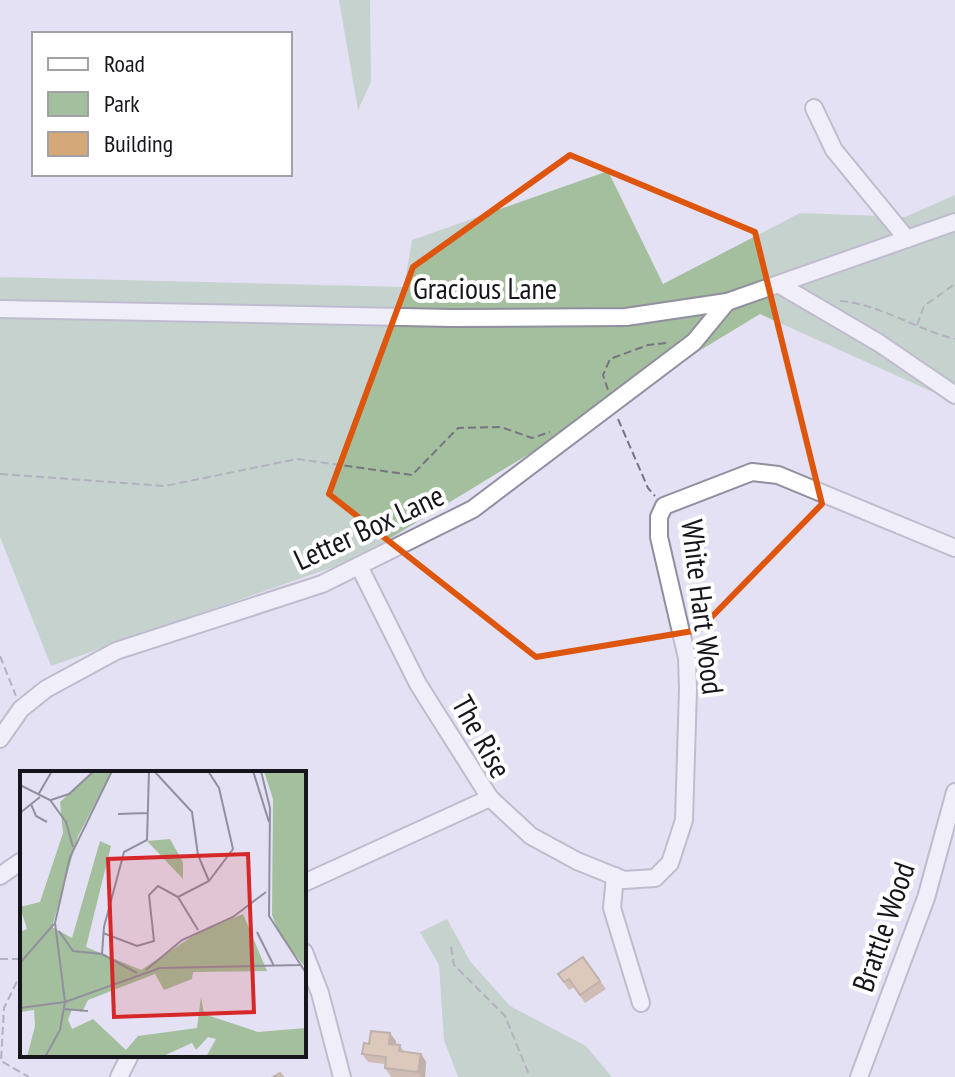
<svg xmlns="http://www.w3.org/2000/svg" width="955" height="1077" font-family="'PT Sans Narrow',sans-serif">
<rect width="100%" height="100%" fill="#e4e1f4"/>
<g fill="#a3bf9d">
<polygon points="339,0 370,0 371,82 358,110"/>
<polygon points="608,171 663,284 800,213 905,217 955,195 955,402 760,314 356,559 51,666 0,537 0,277 404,287 412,240"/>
<polygon points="447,919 470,961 510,1006 586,1046 612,1077 458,1077 444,1040 439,965 420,932"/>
</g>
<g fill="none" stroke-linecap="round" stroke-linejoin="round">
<defs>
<g id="minor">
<polyline points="814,108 834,150 907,239"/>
<polyline points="780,285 879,343 955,395"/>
<polyline points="0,309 452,318 626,317 727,302 955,222"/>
<polyline points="360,568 418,684 490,798 531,836 577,861 624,880 655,878 670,863 684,820 688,689 687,658 659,537 659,517 664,506 752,472 778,475 955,548"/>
<polyline points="0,739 21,709 46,689 116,651 322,584 473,509 694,342 727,302"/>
<polyline points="0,876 20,862"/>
<polyline points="615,876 612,908 641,1003"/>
<polyline points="304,883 490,798"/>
<polyline points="304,952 320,993 342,1077"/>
<polyline points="119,1077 130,1055"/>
<polyline points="859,1077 926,898 955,792"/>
</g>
</defs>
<use href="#minor" stroke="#908e9f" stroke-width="20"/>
<g stroke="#777582" stroke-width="2" stroke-dasharray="8 4" stroke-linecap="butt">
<path d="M840,301C880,304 915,329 955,339"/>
<polyline points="917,325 924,306 955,284"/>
<polyline points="608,390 603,375 610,359 648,345 667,343"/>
<polyline points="618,419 648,488 655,496"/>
<polyline points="0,474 165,486 297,459 412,475 458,428 501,427 532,438 550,432"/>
<polyline points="0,656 16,696"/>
<polyline points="451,947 454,965 505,1016 530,1077"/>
<polyline points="0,959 22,959"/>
<polyline points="22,971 4,1008 1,1061 29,1077"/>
</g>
<use href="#minor" stroke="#fff" stroke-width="16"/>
</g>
<g fill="#b79068">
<polygon points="583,957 606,989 585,1003 574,987 569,990 558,974"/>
<polygon points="396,1041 395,1045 400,1045 404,1052 421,1054 426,1062 425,1077 391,1077 385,1068 385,1064 368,1062 362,1054 369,1044"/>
</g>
<g fill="#957655">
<polygon points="390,1033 396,1041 395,1052 389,1044"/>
<polygon points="421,1054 426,1062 425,1077 422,1077 418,1072"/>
</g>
<g fill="#d5a879" stroke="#957655" stroke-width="2">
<polygon points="583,957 600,981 580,995 569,979 564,982 558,974"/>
<polygon points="371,1031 390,1033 389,1044 400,1045 399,1051 421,1054 418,1072 385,1068 386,1057 362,1054 364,1043 369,1044"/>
<polygon points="280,1073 283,1077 273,1077"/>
</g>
<path d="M0 0H955V1077H0ZM570,155L755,232L822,504L699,630L536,657L329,494L413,267Z" fill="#e4e1f4" fill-opacity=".55" fill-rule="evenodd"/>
<path fill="none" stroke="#de560d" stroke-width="6" stroke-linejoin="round" d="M570,155L755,232L822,504L699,630L536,657L329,494L413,267Z"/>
<g text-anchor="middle" stroke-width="8" stroke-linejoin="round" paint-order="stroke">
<g font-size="30" fill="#16151c" stroke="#fff">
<text x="485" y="299">Gracious Lane</text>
<text transform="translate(369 528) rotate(-25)" y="10">Letter Box Lane</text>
<text transform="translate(702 607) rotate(83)" y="10">White Hart Wood</text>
<text transform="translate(481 737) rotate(61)" y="10">The Rise</text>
<text transform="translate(884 927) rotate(-71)" y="10">Brattle Wood</text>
</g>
</g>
<g transform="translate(20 771)">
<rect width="286" height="286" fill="#e4e1f4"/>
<path d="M74,0H92L58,65L32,156L52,167L80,70L91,75L66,176L121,199L179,161L223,143L247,200L173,201L172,208L144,219L135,203L68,229L62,241L52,238L48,249L52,258L73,248L106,279L118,265L177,257L181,226L184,243L238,261L286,257V286H180L187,284L196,268L188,266L176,279L172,272L141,286H7L15,255L14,239L0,241V161L7,158L0,136L20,131L43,62L40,31ZM244,0H286V197L261,166L252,144L253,28ZM150,68L163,91V108L127,70Z" fill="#a3bf9d"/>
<path fill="none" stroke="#928f9e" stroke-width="2" d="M134,0L172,41L178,84L189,110M233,0L249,51M241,0L250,37L249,145L286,202M0,14L30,29L46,51L53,76M18,24L32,0M31,29L49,23L74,0M11,33L16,45L27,51M0,42L20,26M98,43L127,42M158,126L189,110L213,78L199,17L188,0M39,160L53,180L82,183L117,202M237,161L254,195M83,162L117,175L134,170L129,124L138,115L158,126L178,159M82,183L84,156L104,81L127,69L129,0M0,192L34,153M126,199L162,169L213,146L246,121M0,237L45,231L140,197L280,194M44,238L68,240M25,286L40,259L45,231L35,152L50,86L92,0"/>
<path fill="#d62828" fill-opacity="0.15" stroke="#d62828" stroke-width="4" d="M228,83L234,241L94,246L88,88Z"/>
<rect width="286" height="286" fill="none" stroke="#16151c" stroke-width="4"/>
</g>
<rect x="32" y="32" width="260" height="144" fill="#ffffff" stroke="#a2a1a4" stroke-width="2"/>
<rect x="48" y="58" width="40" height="12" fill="#ffffff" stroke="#a2a1a4" stroke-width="2"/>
<text x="104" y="72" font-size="24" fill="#16151c">Road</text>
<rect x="48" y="92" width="40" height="24" fill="#a3bf9d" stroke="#a2a1a4" stroke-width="2"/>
<text x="104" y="112" font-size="24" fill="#16151c">Park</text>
<rect x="48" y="132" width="40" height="24" fill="#d5a879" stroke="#a2a1a4" stroke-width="2"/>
<text x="104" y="152" font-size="24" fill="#16151c">Building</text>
</svg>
